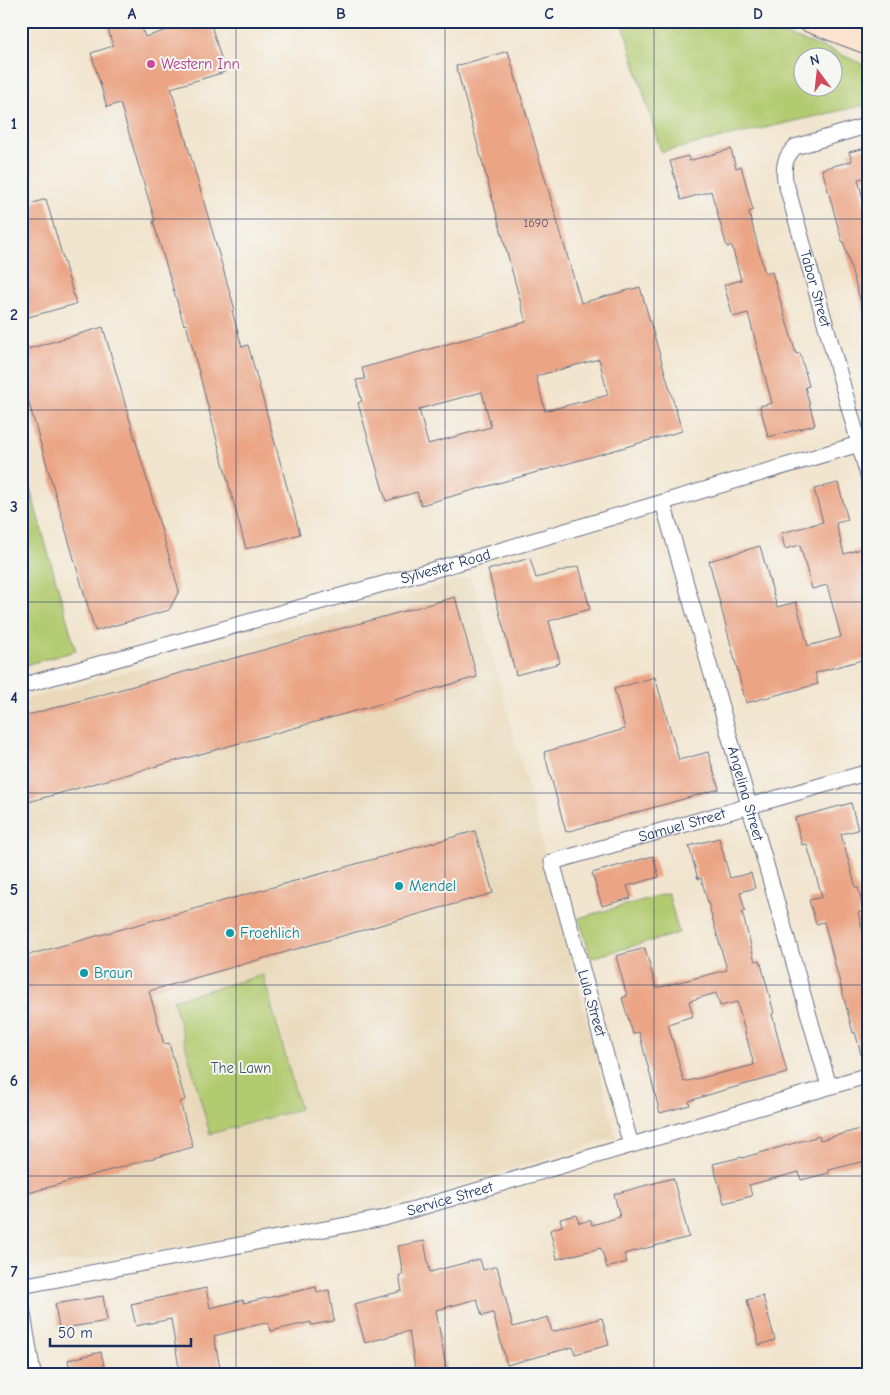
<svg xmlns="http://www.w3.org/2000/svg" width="890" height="1395" font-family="'Comic Neue',sans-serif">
<rect width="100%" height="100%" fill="#f6f6f2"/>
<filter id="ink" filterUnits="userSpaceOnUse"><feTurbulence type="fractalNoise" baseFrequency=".02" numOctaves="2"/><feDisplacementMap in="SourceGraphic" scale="10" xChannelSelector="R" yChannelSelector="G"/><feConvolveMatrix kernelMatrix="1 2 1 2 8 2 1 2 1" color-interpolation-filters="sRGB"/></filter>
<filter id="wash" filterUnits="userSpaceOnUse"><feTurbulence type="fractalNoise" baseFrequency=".0096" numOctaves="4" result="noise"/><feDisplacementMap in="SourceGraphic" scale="20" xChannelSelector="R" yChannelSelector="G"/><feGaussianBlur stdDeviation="1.12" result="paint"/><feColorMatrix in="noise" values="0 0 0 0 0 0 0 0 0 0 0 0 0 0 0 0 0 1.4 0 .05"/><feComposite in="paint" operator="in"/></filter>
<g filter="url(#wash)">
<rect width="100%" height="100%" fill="#f2e5cf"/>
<polygon fill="#e9d9ba" points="471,577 531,799 616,1137 354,1216 251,1235 21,1269 21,701"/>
<g fill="#b2cb71" stroke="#667d68" fill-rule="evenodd">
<path d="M622,21H741L796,38L831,50L869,67V104L661,152ZM802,58H832V88H802Z"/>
<polygon points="21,457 76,651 21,666"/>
<polygon points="668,893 679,933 591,958 579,918"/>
<polygon points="263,975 300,1109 210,1134 173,1000"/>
</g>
<g id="blocks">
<g fill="#eba585" fill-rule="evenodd">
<polygon points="106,21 140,21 145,37 196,21 210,21 225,72 171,88 235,310 232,311 242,347 248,345 300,534 246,549 186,324 184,325 153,221 155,221 120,103 107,107 91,53 113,46"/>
<path d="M508,51L581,303L640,287L682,431L421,505L417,492L386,501L358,403L362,401L356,380L365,379L362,368L526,322L456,66ZM599,359L608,395L545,411L536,376ZM482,392L491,427L428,444L419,409Z"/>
<polygon points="866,148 869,159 869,177 858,179 869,224 869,312 864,313 843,241 842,241 822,169 852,161 849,152"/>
<polygon points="731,149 736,168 741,166 753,210 749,212 765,274 772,272 796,354 800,353 809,386 805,387 815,425 768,437 760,406 772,403 748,313 733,317 724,285 741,280 732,246 727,247 711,191 681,200 670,161 688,156 689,161"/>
<polygon points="46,199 76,304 21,319 21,207"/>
<polygon points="103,327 179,591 169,610 95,631 21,376 21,351"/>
<polygon points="838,483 848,520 836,523 844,554 864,548 869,566 869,658 815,673 818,684 746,703 709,561 760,546 777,607 796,602 808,646 841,637 827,585 812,589 800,545 785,549 781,533 823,522 814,489"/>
<polygon points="530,558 536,578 579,566 590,609 549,621 560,663 516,675 488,570"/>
<polygon points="455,597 477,677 21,804 21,717"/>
<polygon points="655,677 679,760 708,752 719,789 566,832 544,752 625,729 614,689"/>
<polygon points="851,803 858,830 841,834 856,888 858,887 864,911 858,913 869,952 869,1065 864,1065 855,1032 853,1033 824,922 816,924 809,900 822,897 807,844 802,845 795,818"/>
<polygon points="475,831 493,893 149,991 164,1044 169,1043 185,1100 180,1102 193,1147 21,1195 21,957"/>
<path d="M719,838L730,878L751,873L755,888L740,892L745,911L742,912L755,961L760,960L774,1013L772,1014L787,1073L721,1091L689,1101L690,1105L660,1113L639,1032L633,1034L622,998L627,996L616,956L645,948L656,988L727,970L701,878L698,879L689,846ZM716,993L720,1006L737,1002L754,1065L684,1082L668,1024L693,1016L689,1001Z"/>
<polygon points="653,856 659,877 627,886 631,898 602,906 592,873"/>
<polygon points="864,1128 869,1144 869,1160 829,1170 829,1173 801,1180 799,1172 749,1185 752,1196 724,1203 713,1164 742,1157 742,1158 819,1136 820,1140"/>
<polygon points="673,1178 689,1237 624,1254 627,1262 607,1268 601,1248 557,1259 550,1230 562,1226 560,1219 577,1215 579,1223 591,1220 592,1225 620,1217 614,1194"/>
<polygon points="424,1241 430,1272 480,1259 483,1270 497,1266 513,1327 548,1317 552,1332 602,1318 609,1345 575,1354 573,1347 507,1365 493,1313 482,1316 477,1299 436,1310 447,1374 416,1374 409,1331 365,1343 354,1304 402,1291 399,1275 403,1275 398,1246"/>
<polygon points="316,1287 317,1293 329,1290 334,1321 311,1325 311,1322 271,1331 268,1322 214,1336 221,1374 180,1374 171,1319 136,1326 131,1304 206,1288 210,1308 243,1300 244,1303"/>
<polygon points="103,1296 107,1321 59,1329 55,1304"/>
<polygon points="763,1296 775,1340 759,1345 747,1300"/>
<polygon points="101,1352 106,1374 71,1374 68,1360"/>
</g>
</g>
</g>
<g filter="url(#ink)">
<use href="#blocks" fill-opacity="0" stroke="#666f86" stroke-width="1"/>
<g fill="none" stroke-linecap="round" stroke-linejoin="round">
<defs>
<g id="street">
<path id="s1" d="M869,125L795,147C785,157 783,166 785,180L869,479"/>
<path id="s2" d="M663,503L829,1086"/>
<path id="s3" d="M21,686L468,560L869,441"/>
<path id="s4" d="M631,1145L552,862L869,772"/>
<path id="s5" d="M21,1286L384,1218L869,1075"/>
<polyline points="21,1302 33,1374"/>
</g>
<polyline id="secondary" points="808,21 869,44"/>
</defs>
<use href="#street" stroke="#666f86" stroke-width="17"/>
<use href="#secondary" stroke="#666f86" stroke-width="23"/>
<use href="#street" stroke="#fff" stroke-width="15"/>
<use href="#secondary" stroke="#fde4d0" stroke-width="21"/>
</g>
</g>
<path fill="none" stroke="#1b2f5e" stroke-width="1" stroke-opacity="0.55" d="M236,21V1374M445,21V1374M654,21V1374M21,219H869M21,410H869M21,602H869M21,793H869M21,985H869M21,1176H869"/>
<circle fill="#d1479c" stroke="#f6f6f2" stroke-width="2" cx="151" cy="64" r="5"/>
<g fill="#0f9aa8" stroke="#f6f6f2" stroke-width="2">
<circle cx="399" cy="886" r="5"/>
<circle cx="230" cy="933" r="5"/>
<circle cx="84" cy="973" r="5"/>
</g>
<g text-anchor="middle" stroke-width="4" stroke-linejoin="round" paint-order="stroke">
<g font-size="12" fill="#4f4c68">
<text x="536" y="227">1690</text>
</g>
<g font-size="15" fill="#b23c85" stroke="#f6f6f2" text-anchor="start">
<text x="161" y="69">Western Inn</text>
</g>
<g font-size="15" fill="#1b2f5e" stroke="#f6f6f2">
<text dy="5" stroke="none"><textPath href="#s1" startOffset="226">Tabor Street</textPath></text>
<text dy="5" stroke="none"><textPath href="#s3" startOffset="441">Sylvester Road</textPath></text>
<text dy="5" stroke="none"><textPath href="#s2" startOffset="302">Angelina Street</textPath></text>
<text dy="5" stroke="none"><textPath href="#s4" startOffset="429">Samuel Street</textPath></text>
<text transform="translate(592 1003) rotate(74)" y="5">Lula Street</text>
<text dy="5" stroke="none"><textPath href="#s5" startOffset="438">Service Street</textPath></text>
</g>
<g font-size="15" fill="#0d838f" stroke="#f6f6f2" text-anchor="start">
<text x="409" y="891">Mendel</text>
<text x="240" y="938">Froehlich</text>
<text x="94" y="978">Braun</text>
</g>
<g font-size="15" fill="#415663" stroke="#f6f6f2">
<text x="241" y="1073">The Lawn</text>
</g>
</g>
<rect width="890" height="1395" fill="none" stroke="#f6f6f2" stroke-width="55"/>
<g transform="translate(818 72) rotate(345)"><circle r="24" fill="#f6f6f2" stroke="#9ea6b7"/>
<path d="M0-4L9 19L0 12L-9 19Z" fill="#d1495b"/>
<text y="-8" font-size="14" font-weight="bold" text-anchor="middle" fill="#1b2f5e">N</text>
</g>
<path d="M50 1338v8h141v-8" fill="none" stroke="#1b2f5e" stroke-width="2.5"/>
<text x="58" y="1338" font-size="15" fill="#1b2f5e" stroke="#f6f6f2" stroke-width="4" paint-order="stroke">50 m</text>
<rect x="28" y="28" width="834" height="1340" fill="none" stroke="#1b2f5e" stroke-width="2"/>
<g font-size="16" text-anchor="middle" font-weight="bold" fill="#1b2f5e">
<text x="132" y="19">A</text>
<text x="341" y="19">B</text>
<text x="549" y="19">C</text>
<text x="758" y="19">D</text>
<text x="14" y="129">1</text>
<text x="14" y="320">2</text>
<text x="14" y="512">3</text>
<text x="14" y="703">4</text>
<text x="14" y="895">5</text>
<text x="14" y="1086">6</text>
<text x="14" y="1277">7</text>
</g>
</svg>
